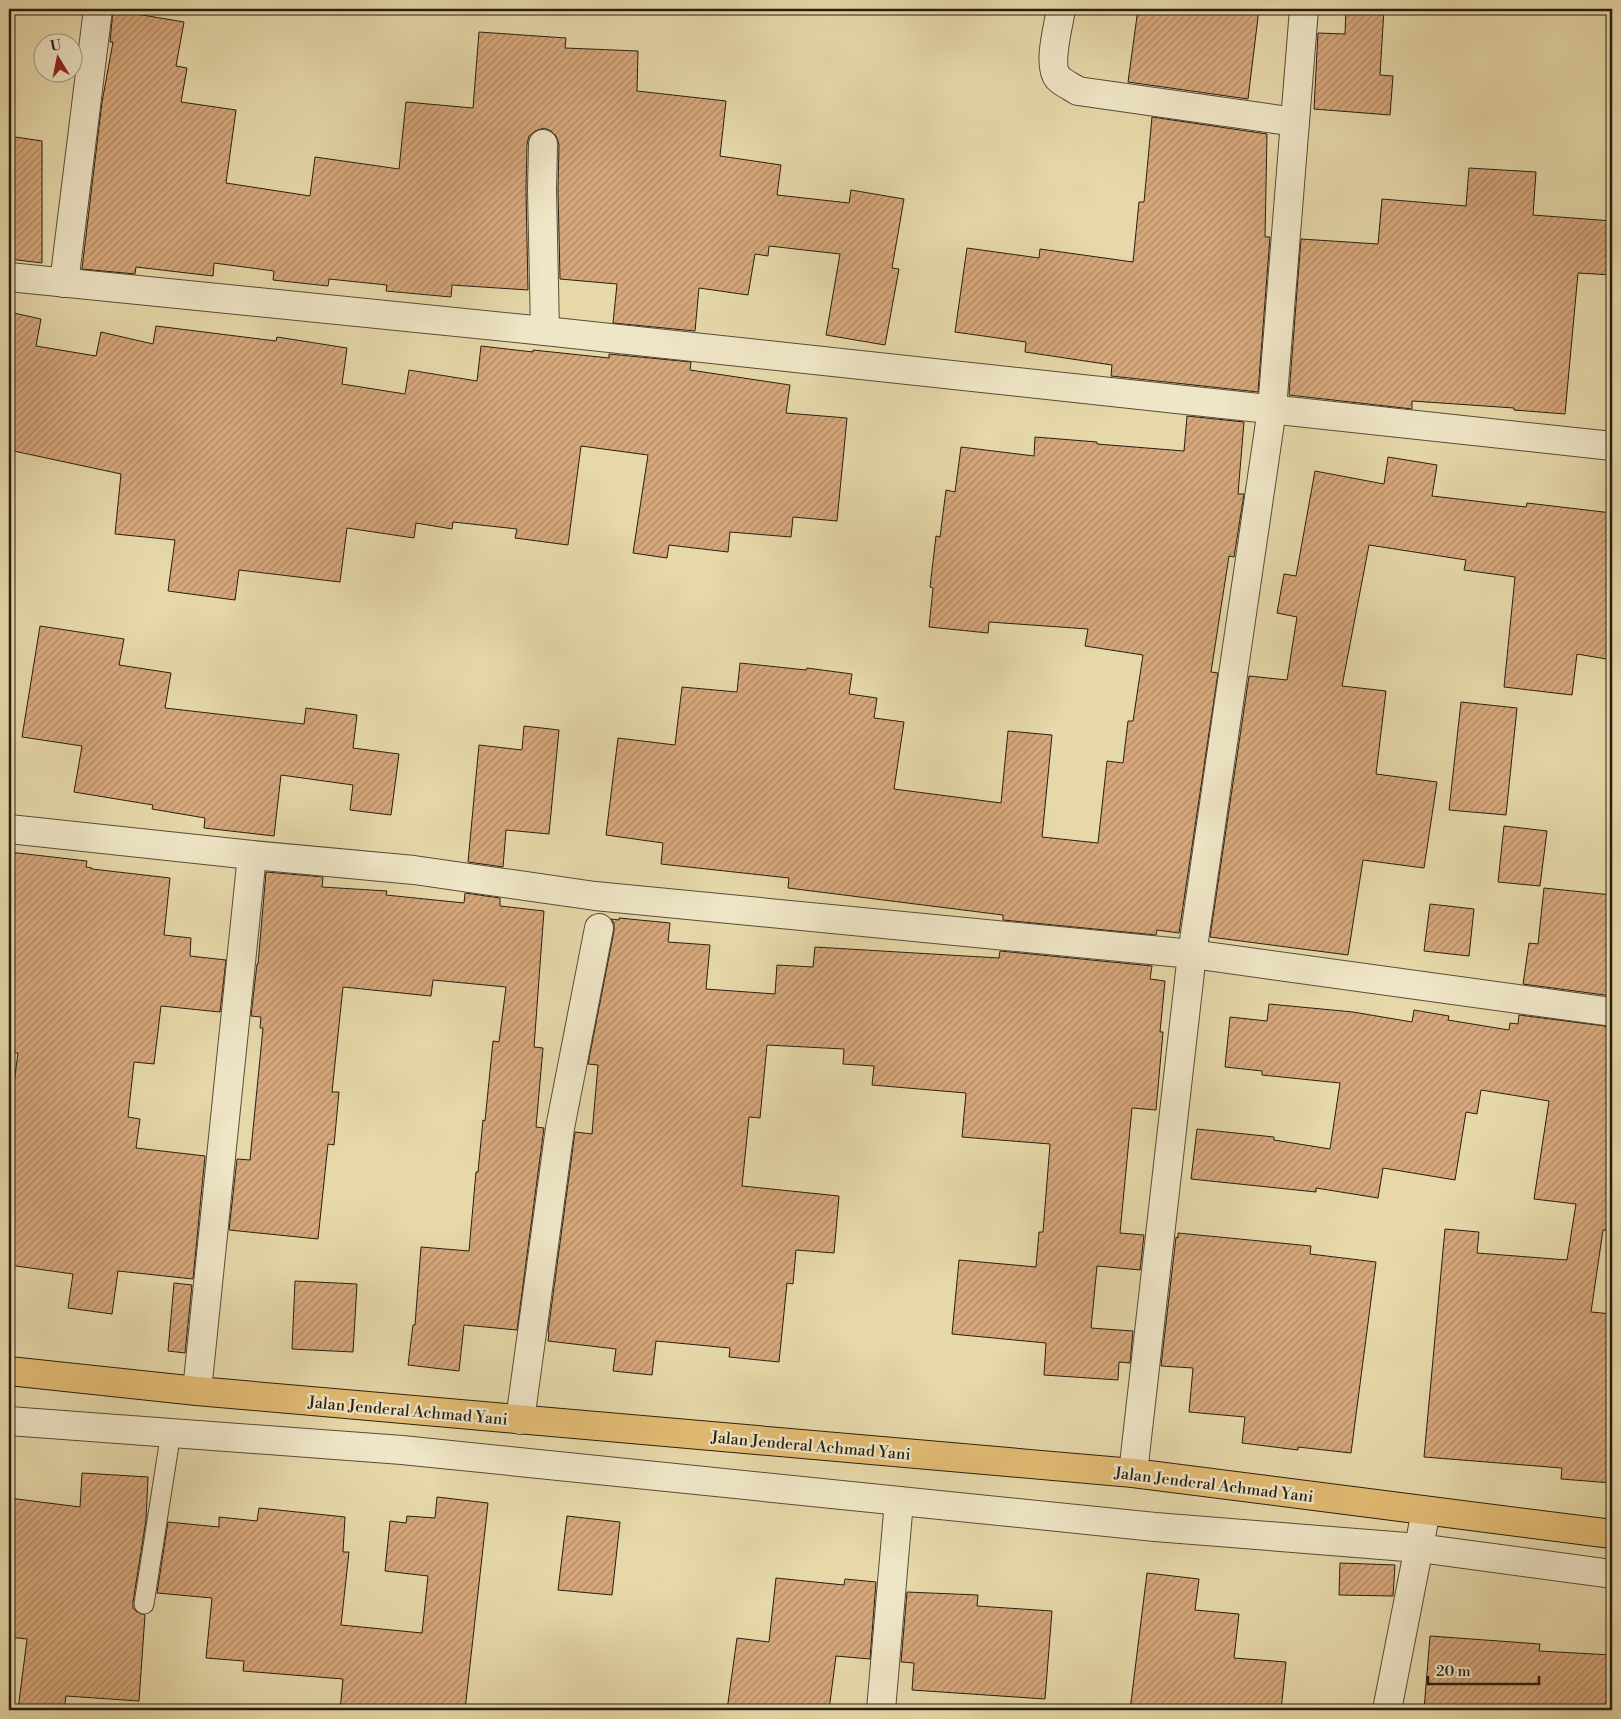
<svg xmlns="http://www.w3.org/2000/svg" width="1621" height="1719" font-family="'Libre Bodoni',serif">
<defs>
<pattern id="building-hatch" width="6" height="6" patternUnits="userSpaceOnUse" patternTransform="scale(1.25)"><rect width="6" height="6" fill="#d7a87c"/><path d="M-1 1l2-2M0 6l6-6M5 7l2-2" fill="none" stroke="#ae8864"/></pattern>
</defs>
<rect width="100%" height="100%" fill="#e6d8a9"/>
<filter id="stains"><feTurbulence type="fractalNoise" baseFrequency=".004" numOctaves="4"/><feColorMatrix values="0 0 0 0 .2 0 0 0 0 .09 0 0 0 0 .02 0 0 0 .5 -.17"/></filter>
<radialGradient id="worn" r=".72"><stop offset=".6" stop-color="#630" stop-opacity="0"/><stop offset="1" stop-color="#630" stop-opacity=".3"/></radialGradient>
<g fill="url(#building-hatch)" stroke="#291e10">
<polygon points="1138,9 1259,9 1248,99 1128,82"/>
<polygon points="1346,9 1384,9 1380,75 1393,76 1390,115 1314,109 1318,33 1345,34"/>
<polygon points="113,10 184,22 176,66 187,68 181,102 236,110 226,183 310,196 315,157 399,169 406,102 473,108 479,32 566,38 565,48 638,51 637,91 726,101 720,156 781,165 777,195 849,203 851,190 904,199 892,268 899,269 885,345 826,335 840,254 769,246 768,256 755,254 748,295 699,288 695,331 613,323 617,284 560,279 558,190 559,144 556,136 551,131 544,128 535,131 529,136 527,144 526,190 528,290 452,285 451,297 386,291 387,285 329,279 328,286 273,280 274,271 214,263 213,276 136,267 135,274 82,269 102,102 113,42 110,42"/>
<polygon points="1152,117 1267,134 1265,237 1270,237 1258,392 1111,376 1112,365 1025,352 1026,342 955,332 967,248 1039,258 1040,249 1133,262 1139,202 1144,202"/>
<polygon points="9,136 42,141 42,263 9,259"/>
<polygon points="1469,168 1536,172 1533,215 1612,221 1612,275 1578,273 1565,414 1514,410 1514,408 1412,401 1412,409 1289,395 1301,239 1378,244 1382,199 1466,206"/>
<polygon points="9,312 41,319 36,346 96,356 101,332 153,344 156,326 276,341 277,337 347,348 342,384 405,394 409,370 477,381 481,346 533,352 533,350 609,358 609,354 691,362 690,370 790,385 786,413 847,418 837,521 793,517 791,537 730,532 728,552 669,545 667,558 633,553 648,455 581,446 568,545 515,538 517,529 453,522 452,529 416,523 414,538 347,528 340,582 239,570 235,600 168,591 175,540 115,534 121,474 9,450"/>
<polygon points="1187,416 1244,422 1238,494 1244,494 1234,557 1229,556 1211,672 1218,673 1179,933 1157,930 1156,935 1003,920 1003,915 788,888 789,878 661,864 663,843 606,835 618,738 675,745 682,687 737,692 740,663 806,670 807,668 852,674 849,694 877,698 874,718 904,722 894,789 1001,803 1008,731 1052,735 1042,837 1098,843 1107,761 1123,763 1128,721 1133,721 1143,655 1085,646 1088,629 989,622 988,633 929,627 933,588 930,587 936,536 940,537 946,490 955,492 961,447 1034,456 1035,437 1097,442 1097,444 1184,451"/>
<polygon points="1388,457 1437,465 1432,496 1526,507 1527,503 1612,513 1612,660 1577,654 1572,695 1504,687 1515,577 1464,570 1466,560 1369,545 1342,686 1386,691 1376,774 1437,782 1424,868 1363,860 1348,955 1210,937 1249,676 1287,680 1297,617 1277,613 1284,574 1296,576 1315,471 1384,484"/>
<polygon points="40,626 124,639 119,665 171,673 165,708 304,724 306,708 357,715 353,748 399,754 391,815 350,810 353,785 281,775 274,836 204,828 205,818 152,809 153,805 74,792 82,746 22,737"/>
<polygon points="1461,702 1517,708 1506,815 1449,810"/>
<polygon points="524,726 559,730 549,834 506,830 503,867 468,862 479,745 522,750"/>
<polygon points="1504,826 1547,831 1540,886 1498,882"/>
<polygon points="9,852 87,861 86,867 92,868 92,869 170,878 164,935 191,938 190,956 226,960 220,1012 161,1006 154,1064 134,1062 128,1117 140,1119 136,1148 205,1156 193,1279 118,1271 112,1314 68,1308 73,1274 9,1265 9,1120 18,1053 9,1052 9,959 13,921 9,921"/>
<polygon points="266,872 323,877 322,887 387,891 386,895 464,903 465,893 500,898 500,906 544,911 534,1047 543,1048 536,1127 544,1128 517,1330 464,1325 459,1371 408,1365 413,1325 415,1325 421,1247 469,1251 476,1172 478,1172 483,1120 485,1121 493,1041 499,1042 506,987 433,980 431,996 343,987 332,1092 339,1092 334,1145 328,1144 318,1239 229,1230 237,1159 250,1160 263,1028 260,1028 261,1017 251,1016 257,964 258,964"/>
<polygon points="1544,888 1612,895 1612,996 1523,984 1529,943 1538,944"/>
<polygon points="1430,904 1474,909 1469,956 1424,951"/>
<polygon points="619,918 670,923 668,942 710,945 706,989 775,994 777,965 813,967 815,947 999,958 1000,951 1152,966 1150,979 1165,981 1160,1032 1163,1032 1156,1110 1132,1108 1120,1233 1144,1235 1140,1270 1097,1266 1091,1328 1133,1331 1130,1363 1119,1362 1118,1380 1044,1375 1046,1343 952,1334 959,1260 1036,1267 1039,1232 1043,1232 1050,1144 962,1137 966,1093 872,1085 874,1066 843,1064 844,1049 767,1045 760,1118 749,1117 742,1186 839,1196 834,1253 796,1250 793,1284 787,1283 779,1362 729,1357 730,1348 656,1341 652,1375 613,1371 616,1349 548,1341 549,1333 548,1332 575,1132 592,1134 598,1065 588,1064 614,931 614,923 611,919 619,920"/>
<polygon points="1269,1004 1353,1012 1412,1022 1414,1010 1449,1016 1448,1020 1509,1030 1510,1023 1518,1024 1519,1015 1612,1027 1612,1189 1606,1230 1603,1230 1591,1312 1612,1314 1612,1483 1561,1479 1562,1468 1424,1457 1445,1229 1479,1232 1477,1253 1567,1260 1576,1204 1534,1199 1549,1101 1481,1090 1477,1114 1466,1112 1455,1180 1383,1168 1378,1198 1316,1188 1316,1192 1191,1179 1197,1129 1274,1137 1274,1140 1330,1149 1340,1083 1262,1075 1262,1071 1225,1067 1230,1017 1267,1021"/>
<polygon points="1178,1233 1311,1246 1310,1254 1376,1262 1351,1453 1298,1447 1298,1450 1242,1443 1245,1417 1189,1412 1193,1368 1161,1366 1176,1237 1178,1238"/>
<polygon points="295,1281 357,1284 353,1352 292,1349"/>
<polygon points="174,1283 192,1285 185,1353 168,1351"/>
<polygon points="82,1473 148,1477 146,1520 133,1602 133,1608 137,1612 145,1615 139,1701 66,1696 64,1710 18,1710 27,1639 9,1637 9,1498 80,1507"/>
<polygon points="437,1497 488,1503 465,1710 340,1710 343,1679 243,1671 244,1661 206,1658 212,1598 157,1593 168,1522 219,1527 219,1517 257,1521 259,1508 345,1517 343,1552 349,1552 341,1625 422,1633 428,1576 385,1571 390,1521 406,1523 407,1516 435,1518"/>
<polygon points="567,1516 620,1522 612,1595 558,1590"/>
<polygon points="1340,1563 1395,1565 1393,1596 1339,1595"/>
<polygon points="1147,1573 1199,1579 1195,1610 1239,1614 1234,1658 1286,1662 1281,1710 1130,1710"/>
<polygon points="776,1578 844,1585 845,1579 876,1582 870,1659 836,1656 829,1710 727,1710 737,1638 769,1642"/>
<polygon points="907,1592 978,1595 977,1606 1052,1611 1045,1699 912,1690 914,1663 901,1662"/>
<polygon points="1430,1636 1540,1644 1539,1651 1612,1655 1612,1710 1424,1710"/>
</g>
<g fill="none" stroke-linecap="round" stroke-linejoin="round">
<defs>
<polyline id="service" points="144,1604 171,1432"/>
<g id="minor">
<path d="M1061,9C1059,24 1047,65 1058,78C1063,83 1072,87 1078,91L1295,122"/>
<polyline points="543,144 542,190 545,331"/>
<polyline points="9,277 545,331 1612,446"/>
<polyline points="64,283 98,9"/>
<polyline points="9,829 252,855 414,870 595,896 1192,954 1612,1012"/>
<polyline points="197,1391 252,855"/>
<polyline points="520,1420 560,1128 599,928"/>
<polyline points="9,1421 402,1450 1155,1527 1419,1548 1612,1574"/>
<polyline points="1133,1473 1192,954 1272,409 1304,9"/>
<polyline points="881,1710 899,1501"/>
<polyline points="1387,1710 1426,1511"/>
</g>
<polyline id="primary" points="9,1371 197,1391 1133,1473 1612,1534"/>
</defs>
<use href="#service" stroke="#584c36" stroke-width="21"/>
<use href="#minor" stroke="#584c36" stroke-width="30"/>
<use href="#primary" stroke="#291e10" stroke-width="30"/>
<use href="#service" stroke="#efe6c7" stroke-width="19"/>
<use href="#minor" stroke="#efe6c7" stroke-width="28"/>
<use href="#primary" stroke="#e3bc74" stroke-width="28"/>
</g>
<g text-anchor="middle" stroke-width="4.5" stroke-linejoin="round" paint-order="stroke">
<g font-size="16" fill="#291e10" stroke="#efe6c7">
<text transform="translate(408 1410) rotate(5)" y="6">Jalan Jenderal Achmad Yani</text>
<text transform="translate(811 1445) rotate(5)" y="6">Jalan Jenderal Achmad Yani</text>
<text transform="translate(1214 1484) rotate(7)" y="6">Jalan Jenderal Achmad Yani</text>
</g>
</g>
<rect width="1621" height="1719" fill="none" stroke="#e6d8a9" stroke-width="30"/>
<rect x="10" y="10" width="1601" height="1699" fill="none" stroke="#291e10" stroke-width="2.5"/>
<rect x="15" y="15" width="1591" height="1689" fill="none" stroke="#291e10"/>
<g transform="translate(58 58) rotate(350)"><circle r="24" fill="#efe6c7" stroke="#a0967e"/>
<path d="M0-4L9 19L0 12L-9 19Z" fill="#8f2418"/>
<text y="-8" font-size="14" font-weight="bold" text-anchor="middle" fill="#291e10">U</text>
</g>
<path d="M1428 1676v8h111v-8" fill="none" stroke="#291e10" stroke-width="2.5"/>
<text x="1436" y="1676" font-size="15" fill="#291e10" stroke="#efe6c7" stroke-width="4" paint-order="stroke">20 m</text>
<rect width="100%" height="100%" filter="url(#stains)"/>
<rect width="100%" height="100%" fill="url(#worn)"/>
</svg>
